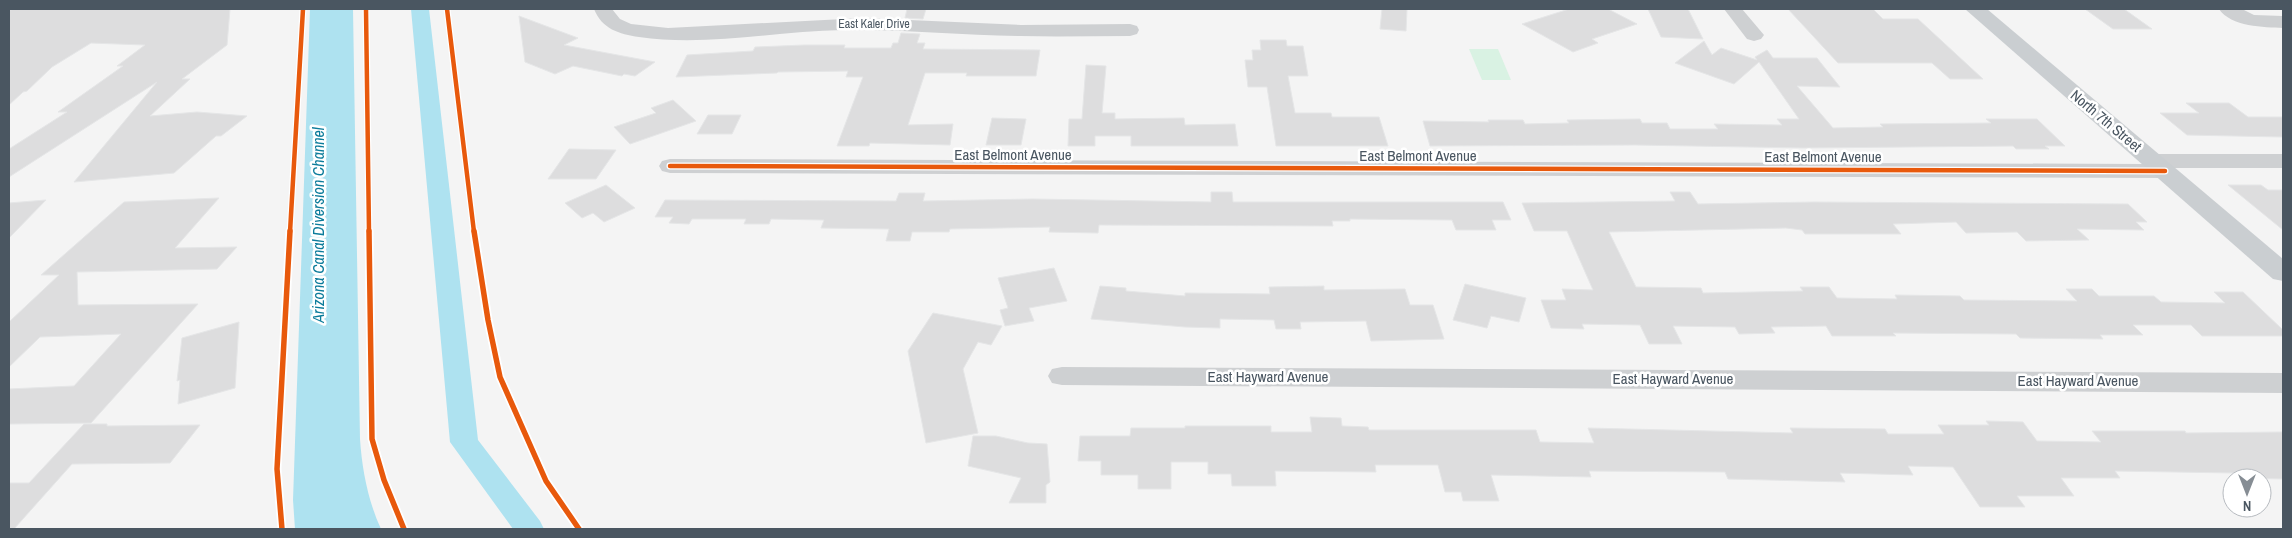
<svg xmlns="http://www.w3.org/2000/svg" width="2292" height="538" font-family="'Archivo Narrow',sans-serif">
<rect width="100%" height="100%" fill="#f4f4f4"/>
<polygon fill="#d9f2e3" points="1469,49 1498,49 1511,80 1482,80"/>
<path fill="#aee2f0" d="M310,9H353L360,439C362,469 368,501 381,529H295L293,500Z"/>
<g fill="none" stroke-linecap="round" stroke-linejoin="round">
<polygon fill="#aee2f0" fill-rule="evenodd" points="411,9 429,9 478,440 540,521 544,529 513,529 450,442"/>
</g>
<g fill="#ddddde" stroke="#e5e6e7">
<polygon points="18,9 230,9 227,45 182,79 190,79 150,116 197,112 247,116 221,136 216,136 174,173 74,182 157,82 9,177 9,149 67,112 58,112 123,66 117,66 145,45 91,43 52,67 27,91 23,92 9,105 9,10"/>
<polygon points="907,9 926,9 923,19 905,18"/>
<polygon points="1382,9 1407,9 1406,31 1380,29"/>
<polygon points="1569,9 1608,9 1637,24 1592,39 1598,43 1573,52 1522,24"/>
<polygon points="1648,9 1688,9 1703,39 1661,37"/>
<polygon points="1788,9 1873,9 1883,19 1918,19 1983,79 1950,79 1932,63 1838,63"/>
<polygon points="2085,9 2124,9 2152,29 2113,29"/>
<polygon points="519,16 578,38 564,45 655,62 635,76 624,74 622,76 573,66 555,74 525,62"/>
<polygon points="901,33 920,34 917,43 925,43 923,49 1040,50 1036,76 966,76 967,73 925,73 908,125 953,124 950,145 870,143 869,146 837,146 863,77 846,77 848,71 778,72 777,73 676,77 687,55 753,51 755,47 804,45 845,45 844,48 891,48 893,43 898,43"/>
<polygon points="1260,40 1286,40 1287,46 1303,46 1308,76 1288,76 1295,113 1331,113 1332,117 1379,117 1388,146 1276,146 1267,87 1248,87 1245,60 1253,60 1252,50 1261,50"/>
<polygon points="1704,41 1712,55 1721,48 1757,60 1755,57 1767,50 1773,58 1817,58 1840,87 1797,86 1833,128 1883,127 1880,124 1991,123 1986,119 2037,119 2065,146 2045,146 2049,149 2016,149 2013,146 1802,148 1635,145 1430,146 1423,121 1489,122 1488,120 1523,120 1525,124 1569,123 1567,120 1640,119 1642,123 1667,123 1670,129 1718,129 1714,124 1782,125 1777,119 1799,119 1759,62 1734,84 1675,63"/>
<polygon points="1086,65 1106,66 1102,113 1115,113 1115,119 1184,118 1185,125 1235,124 1238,146 1131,146 1131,136 1095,136 1095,146 1068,146 1069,119 1082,119"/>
<polygon points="673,100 696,121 630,144 614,127 656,113 651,108"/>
<polygon points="2186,103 2229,103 2248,117 2283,117 2283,137 2187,135 2160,113 2199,113"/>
<polygon points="708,115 741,115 732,134 697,134"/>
<polygon points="992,118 1026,119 1021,145 986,145"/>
<polygon points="569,149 616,150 596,179 548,179"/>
<polygon points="606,185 635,208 604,222 593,213 582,218 565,203"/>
<polygon points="2228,185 2261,185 2268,190 2283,190 2283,230"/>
<polygon points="1211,192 1232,192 1233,202 1503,202 1511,220 1492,220 1496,230 1456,230 1452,220 1350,219 1350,221 1332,221 1333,226 1099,225 1098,233 1049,232 1050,227 950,229 949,232 912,232 910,241 886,241 889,229 821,228 824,220 771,219 769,224 744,224 746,219 692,219 689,224 669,223 673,217 655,217 665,200 896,201 899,193 925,193 923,201 1032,199 1211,202"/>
<polygon points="1670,192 1690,192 1698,204 1814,202 2128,204 2147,222 2136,222 2144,230 2077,229 2089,240 2026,241 2017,232 1966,233 1956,222 1893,224 1901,234 1805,234 1802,230 1786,228 1609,232 1636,287 1701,288 1703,293 1803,291 1800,287 1829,287 1837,298 1897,299 1895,295 1960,296 1964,300 2077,301 2066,289 2092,289 2099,296 2154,296 2161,302 2225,303 2214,292 2243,292 2283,330 2283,336 2202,336 2191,325 2133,325 2143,335 2100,335 2103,339 2020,338 2016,334 1893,333 1896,336 1832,336 1826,326 1771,327 1775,333 1739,334 1735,327 1673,326 1682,344 1649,344 1640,325 1582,324 1584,329 1551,328 1541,300 1566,300 1562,289 1593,290 1567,231 1534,231 1522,203 1675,201"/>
<polygon points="219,198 175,248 237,247 217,269 77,272 78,305 198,304 91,423 9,424 9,389 74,386 121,334 40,337 9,367 9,322 59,275 41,275 124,202"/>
<polygon points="46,200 9,238 9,203"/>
<polygon points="1054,268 1067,301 1029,308 1034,321 1005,326 1000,310 1008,308 998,278"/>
<polygon points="1465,284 1526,298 1519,322 1491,316 1487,328 1453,320"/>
<polygon points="1100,286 1126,288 1126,291 1185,296 1185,293 1270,294 1269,287 1324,286 1324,290 1405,289 1410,305 1433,305 1444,339 1371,341 1366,321 1300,322 1301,329 1276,329 1274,320 1220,319 1220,328 1185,327 1091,319"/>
<polygon points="933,313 1002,326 991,345 978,342 963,369 978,433 926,443 908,351"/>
<polygon points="239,322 235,388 178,404 180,380 177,381 182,338"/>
<polygon points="1310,417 1341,418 1342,426 1368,427 1369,430 1536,430 1540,442 1594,443 1588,428 1793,433 1790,428 1885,429 1888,434 1944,434 1938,425 1989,425 1986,421 2023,422 2037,441 2101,442 2092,431 2185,431 2186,433 2283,432 2283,479 2240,478 2235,473 2115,471 2120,478 2061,478 2074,496 2017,496 2025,507 1980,507 1953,467 1908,466 1913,475 1840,473 1845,482 1728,479 1725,472 1589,471 1591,477 1491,475 1499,501 1463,501 1461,492 1445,492 1438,465 1375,465 1376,472 1275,471 1276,486 1232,486 1231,474 1208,474 1208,462 1171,462 1171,489 1138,489 1138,475 1101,475 1101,461 1078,461 1080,436 1130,436 1131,428 1185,428 1185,426 1271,426 1271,432 1312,432"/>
<polygon points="84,424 107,424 107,426 200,425 170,463 72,464 14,529 9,529 9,483 29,483"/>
<polygon points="973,436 996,436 1028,443 1047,444 1050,482 1046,485 1046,503 1009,503 1021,478 968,466"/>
</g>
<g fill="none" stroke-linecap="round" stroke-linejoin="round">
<g fill="#ced0d2" fill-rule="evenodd">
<path d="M594,9H612L620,19L631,24L668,28L863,18L1021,25L1130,24L1137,26L1139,30L1137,34L1130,36C1093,36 1057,37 1020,36C961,35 902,29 843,30C776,31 706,47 639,37C619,34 602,29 594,9Z"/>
<polygon points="1724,9 1742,9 1764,35 1761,39 1754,41 1747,39"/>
<path d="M2219,9H2242L2254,15L2283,16V28C2264,27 2231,27 2219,9Z"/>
<polygon points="2153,154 2283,154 2283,168 2174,168 2176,171 2173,176 2165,178 670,173 662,171 659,166 662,161 670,159 2144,164 2142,161 2145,156"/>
<polygon points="1062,367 2283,373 2283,393 1062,385 1052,383 1048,376 1052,369"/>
</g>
<polygon fill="#caced1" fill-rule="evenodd" points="1965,9 1987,9 2283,259 2283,281 2273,279"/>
<defs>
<g id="cycleway-far1">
<polyline points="366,9 369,232"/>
<polyline points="447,9 474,232"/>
<polyline points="670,166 2165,171"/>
<polyline points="290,232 303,9"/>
</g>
<g id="cycleway">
<polyline points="369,231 372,439 384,480 404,529"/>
<polyline points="474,231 488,320 500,377 546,481 579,529"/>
<polyline points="282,529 277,469 290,231"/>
</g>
</defs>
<use href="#cycleway-far1" stroke="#fff" stroke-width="7"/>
<use href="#cycleway" stroke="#fff" stroke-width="9"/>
<use href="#cycleway-far1" stroke="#e8590c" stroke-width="4.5"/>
<use href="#cycleway" stroke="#e8590c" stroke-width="5.5"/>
</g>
<g text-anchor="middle" stroke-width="5" stroke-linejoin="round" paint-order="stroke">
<g font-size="12" fill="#4a5661" stroke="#fff">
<text x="874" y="28">East Kaler Drive</text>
</g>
<g font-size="15" fill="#4a5661" stroke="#fff">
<text transform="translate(2106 121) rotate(40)" y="5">North 7th Street</text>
<text x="1013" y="160">East Belmont Avenue</text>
<text x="1418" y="161">East Belmont Avenue</text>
<text x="1823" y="162">East Belmont Avenue</text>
<text x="1268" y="382">East Hayward Avenue</text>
<text x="1673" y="384">East Hayward Avenue</text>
<text x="2078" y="386">East Hayward Avenue</text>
</g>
<g font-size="16" font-style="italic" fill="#0c7c9b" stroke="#fff">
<text transform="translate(318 225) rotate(-90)" y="6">Arizona Canal Diversion Channel</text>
</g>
</g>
<rect width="2292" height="538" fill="none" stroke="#4a5661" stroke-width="20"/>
<g transform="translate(2247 493) rotate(180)"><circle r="24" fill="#ffffff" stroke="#b7bbc0"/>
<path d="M0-4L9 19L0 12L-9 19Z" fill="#868d94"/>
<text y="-8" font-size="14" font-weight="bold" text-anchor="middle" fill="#4a5661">N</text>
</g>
</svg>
